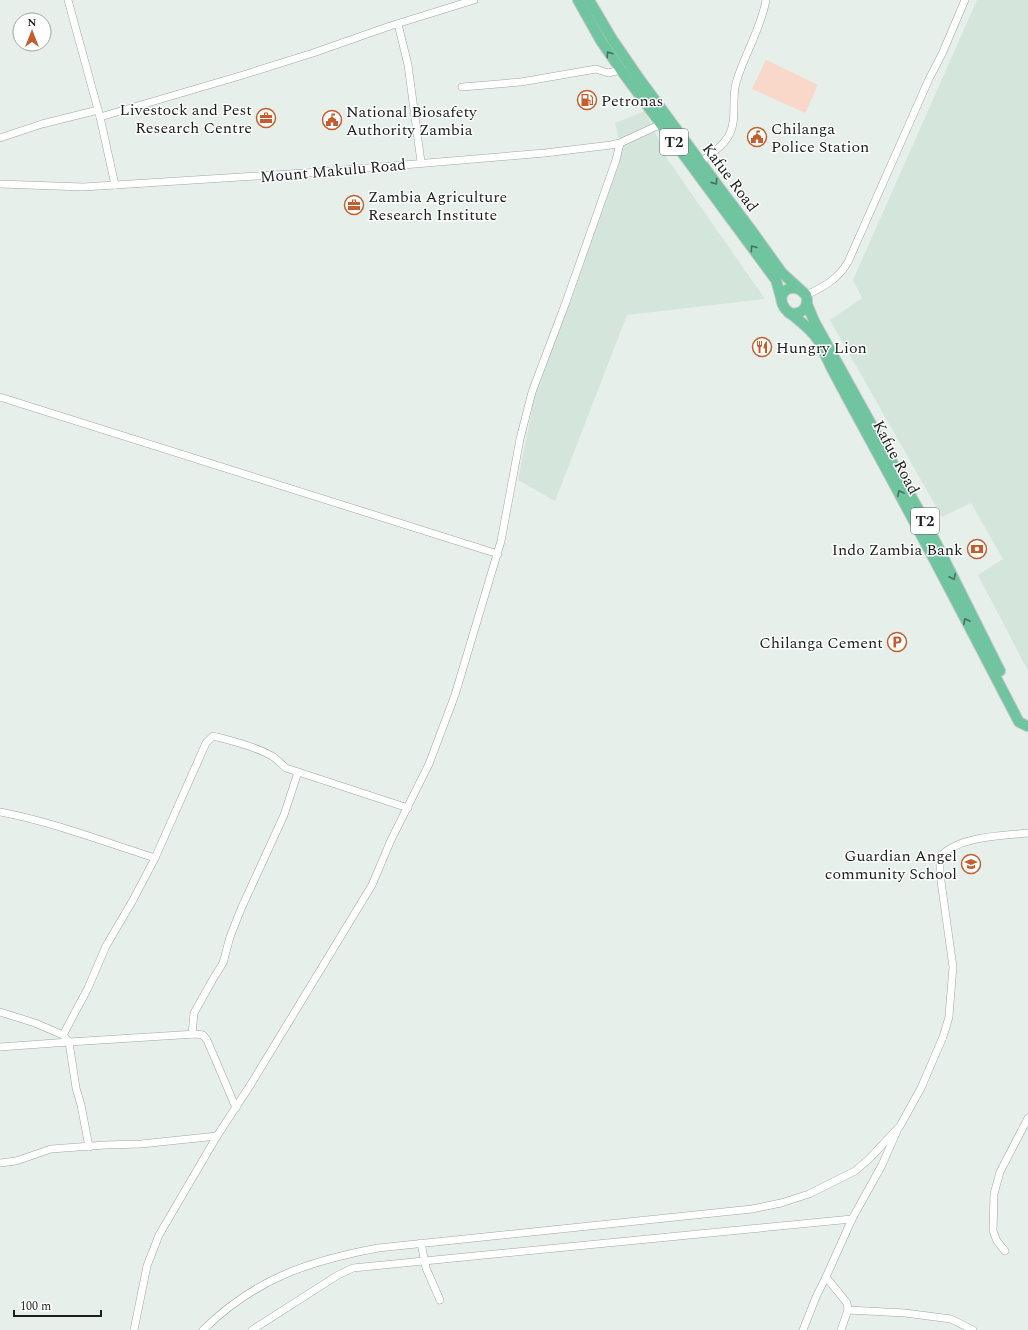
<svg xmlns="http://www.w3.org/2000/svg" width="1028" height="1330" font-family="Spectral,serif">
<rect width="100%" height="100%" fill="#e6efea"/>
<g fill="#d4e5dc">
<polygon points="977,0 1028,0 1028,671 978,575 1003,559 971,503 942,517 830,320 862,298 853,280"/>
<polygon points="645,111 668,160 765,299 627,315 555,501 518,480 536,391 581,272 622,150 615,123"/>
</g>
<polygon fill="#f9d7c9" points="766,60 818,85 805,113 752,89"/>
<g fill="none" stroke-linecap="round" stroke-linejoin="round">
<defs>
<g id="minor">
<polyline points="68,0 100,117 115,185"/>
<polyline points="398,24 408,65 421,162"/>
<polyline points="462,87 521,82 596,69 608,73 621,70"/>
<polyline points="100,117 243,75 313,53 390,26 474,0"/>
<polyline points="0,138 42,124 98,110"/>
<path d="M701,162C710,155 722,147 728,137C738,121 731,101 736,83C744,55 761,29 766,0"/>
<polyline points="0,184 83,187 115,185 320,172 545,153 611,145 620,143 661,124"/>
<path d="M806,295C824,287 838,279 848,262L929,79L942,54L965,0"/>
<polyline points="0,397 498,554"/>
<path d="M0,812C53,822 104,842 155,858"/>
<polyline points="0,1012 35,1023 63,1035"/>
<polyline points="192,1034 194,1013 213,979 223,963 230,937 241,909 284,815 298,772"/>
<polyline points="0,1047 69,1042 76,1088 81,1105 89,1147"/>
<path d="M236,1108L207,1040L203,1035L196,1034L69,1042L63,1035L88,988L106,946L133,900L155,858L206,743L213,736C232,741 254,746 272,756C277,759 281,764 286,768L408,808"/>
<polyline points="0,1163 16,1161 51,1149 105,1145 141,1144 217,1136"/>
<polyline points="421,1243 426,1268 440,1300"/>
<polyline points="1005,1251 997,1241 993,1231 994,1194 1000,1172 1028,1118"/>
<polyline points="826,1277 847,1303 848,1310 905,1313 951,1319 973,1330"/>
<polyline points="134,1330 147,1266 159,1235 217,1136 251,1084 372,885 391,840 429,764 455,695 501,541 520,439 532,392 566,302 616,160 620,143"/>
<path d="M203,1330C255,1279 308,1261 378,1248L752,1209L781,1203L809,1194L855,1171L869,1159L900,1126L921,1088L943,1037L949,1017L950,1003L953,967L940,874V857C958,836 1002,836 1028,833"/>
<polyline points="252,1330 338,1275 353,1268 852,1219"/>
<polyline points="803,1330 816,1297 826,1277 852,1219 882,1165 897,1131"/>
<polyline points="841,1330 848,1310"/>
</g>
<g id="highway">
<polyline points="578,0 601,41 621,70 776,280 781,298"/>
<path d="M589,0L612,39L638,77L721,190L749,227L782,273L806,295C810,307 801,316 789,313"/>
<path d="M799,289C781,284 775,303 790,313C800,321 811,329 818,340C823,349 827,359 831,367C843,390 855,412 867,434C919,529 969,626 1019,722L1027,726"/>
<polyline points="807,304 814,321 927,525 1000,671"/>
</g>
</defs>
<use href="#minor" stroke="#9ea7a3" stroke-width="8"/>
<use href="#highway" stroke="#c9c9c9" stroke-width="12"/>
<use href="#minor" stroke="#fff" stroke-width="7"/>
<use href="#highway" stroke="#70c5a0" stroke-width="10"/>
</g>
<defs><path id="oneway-chevron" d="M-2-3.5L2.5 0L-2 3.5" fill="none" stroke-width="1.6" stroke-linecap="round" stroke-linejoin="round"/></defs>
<g stroke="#46725f">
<use href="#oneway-chevron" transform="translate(609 54) rotate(-124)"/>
<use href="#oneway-chevron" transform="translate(715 182) rotate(55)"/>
<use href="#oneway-chevron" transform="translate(753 248) rotate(-126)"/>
<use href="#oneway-chevron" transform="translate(900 493) rotate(-118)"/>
<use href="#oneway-chevron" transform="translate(953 577) rotate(64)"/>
<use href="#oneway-chevron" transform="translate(966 621) rotate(-117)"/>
</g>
<defs>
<symbol id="fuel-ring" viewBox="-11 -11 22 22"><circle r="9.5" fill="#fff" stroke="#c45e2e" stroke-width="1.5"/><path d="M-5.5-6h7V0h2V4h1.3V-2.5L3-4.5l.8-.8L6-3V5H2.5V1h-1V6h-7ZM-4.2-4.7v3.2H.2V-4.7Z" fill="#c45e2e"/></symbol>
<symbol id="office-ring" viewBox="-11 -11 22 22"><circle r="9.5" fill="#fff" stroke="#c45e2e" stroke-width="1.5"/><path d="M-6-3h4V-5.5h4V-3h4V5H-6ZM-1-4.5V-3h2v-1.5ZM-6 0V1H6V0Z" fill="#c45e2e"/></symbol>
<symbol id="civic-ring" viewBox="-11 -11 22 22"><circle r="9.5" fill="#fff" stroke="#c45e2e" stroke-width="1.5"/><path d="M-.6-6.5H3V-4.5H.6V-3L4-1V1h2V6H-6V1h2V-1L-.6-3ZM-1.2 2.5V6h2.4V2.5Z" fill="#c45e2e"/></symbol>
<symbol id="restaurant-ring" viewBox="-11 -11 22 22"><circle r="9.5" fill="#fff" stroke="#c45e2e" stroke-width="1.5"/><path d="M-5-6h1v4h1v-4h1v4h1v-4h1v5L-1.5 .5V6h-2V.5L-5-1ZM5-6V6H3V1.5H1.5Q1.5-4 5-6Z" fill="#c45e2e"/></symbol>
<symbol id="bank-ring" viewBox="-11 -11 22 22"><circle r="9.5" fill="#fff" stroke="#c45e2e" stroke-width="1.5"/><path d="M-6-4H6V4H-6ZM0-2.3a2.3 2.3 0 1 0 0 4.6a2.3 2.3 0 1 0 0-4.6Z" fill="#c45e2e"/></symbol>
<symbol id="parking-ring" viewBox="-11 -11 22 22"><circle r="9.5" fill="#fff" stroke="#c45e2e" stroke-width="1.5"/><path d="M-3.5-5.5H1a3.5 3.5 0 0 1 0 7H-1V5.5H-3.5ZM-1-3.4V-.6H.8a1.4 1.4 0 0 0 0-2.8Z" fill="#c45e2e"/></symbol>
<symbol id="school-ring" viewBox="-11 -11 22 22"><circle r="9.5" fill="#fff" stroke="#c45e2e" stroke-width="1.5"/><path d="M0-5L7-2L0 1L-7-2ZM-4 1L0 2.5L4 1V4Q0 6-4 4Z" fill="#c45e2e"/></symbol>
</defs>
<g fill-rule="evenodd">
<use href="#fuel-ring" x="576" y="89" width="22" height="22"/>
<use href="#office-ring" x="255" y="107" width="22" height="22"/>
<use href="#civic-ring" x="321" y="109" width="22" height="22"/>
<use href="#civic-ring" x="746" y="126" width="22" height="22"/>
<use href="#office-ring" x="343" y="194" width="22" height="22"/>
<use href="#restaurant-ring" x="751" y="336" width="22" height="22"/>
<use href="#bank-ring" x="966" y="538" width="22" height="22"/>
<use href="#parking-ring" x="886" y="631" width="22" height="22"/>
<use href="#school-ring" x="960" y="853" width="22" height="22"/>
</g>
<g text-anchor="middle" stroke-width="3" stroke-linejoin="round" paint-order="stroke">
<g fill="#fff" stroke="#606362" stroke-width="1">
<rect x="660" y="129" width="28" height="26" rx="3"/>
<rect x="911" y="508" width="28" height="26" rx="3"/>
</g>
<g font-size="15" font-weight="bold" fill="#1c201e">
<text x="674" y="147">T2</text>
<text x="925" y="526">T2</text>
</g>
<g font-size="16" fill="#1c201e" stroke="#fff" text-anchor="start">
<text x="601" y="106">Petronas</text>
<text x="252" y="115" text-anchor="end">Livestock and Pest<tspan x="252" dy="18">Research Centre</tspan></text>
<text x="346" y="117">National Biosafety<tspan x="346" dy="18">Authority Zambia</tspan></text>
<text x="771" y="134">Chilanga<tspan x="771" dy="18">Police Station</tspan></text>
<text x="368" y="202">Zambia Agriculture<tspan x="368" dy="18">Research Institute</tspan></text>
<text x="776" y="353">Hungry Lion</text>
<text x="963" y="555" text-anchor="end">Indo Zambia Bank</text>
<text x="883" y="648" text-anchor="end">Chilanga Cement</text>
<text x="957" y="861" text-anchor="end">Guardian Angel<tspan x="957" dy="18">community School</tspan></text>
</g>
<g font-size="16" fill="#1c201e" stroke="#fff">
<text transform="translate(333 170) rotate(-5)" y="6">Mount Makulu Road</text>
<text transform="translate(731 177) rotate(53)" y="6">Kafue Road</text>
<text transform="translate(897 457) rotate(62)" y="6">Kafue Road</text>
</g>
</g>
<g transform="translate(32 32)"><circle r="19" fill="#ffffff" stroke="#a4a6a5"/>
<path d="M0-3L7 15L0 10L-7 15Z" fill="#c45e2e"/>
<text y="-6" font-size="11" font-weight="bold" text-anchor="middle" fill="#1c201e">N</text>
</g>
<path d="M14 1310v6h87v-6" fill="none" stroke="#1c201e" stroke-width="2"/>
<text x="20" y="1310" font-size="12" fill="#1c201e" stroke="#ffffff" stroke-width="3" paint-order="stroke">100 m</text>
</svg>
